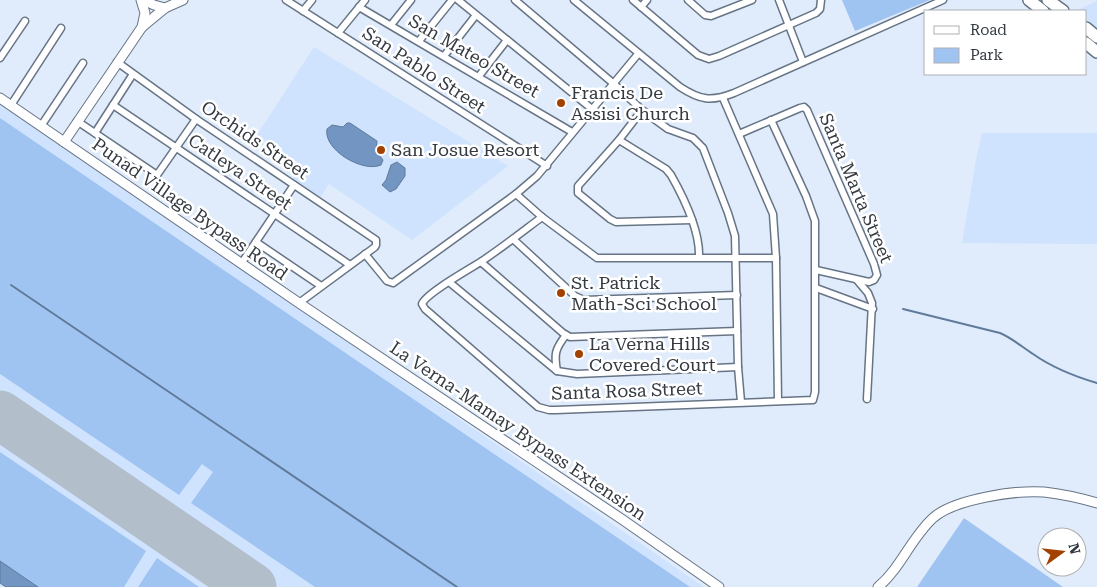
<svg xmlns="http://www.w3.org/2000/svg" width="1097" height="587" font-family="'Roboto Serif',serif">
<rect width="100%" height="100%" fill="#e0ecfc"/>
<g fill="#cfe3fe">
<polygon points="1097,1 1097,29 1086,20 1086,11 1075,11"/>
<polygon points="314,47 508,166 412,240 329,184 319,199 292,180 302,165 257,135"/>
<polygon points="0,105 314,319 704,587 0,587"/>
<polygon points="982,133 1097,133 1097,244 962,243 976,160"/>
</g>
<g fill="#a0c4f2">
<polygon points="842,0 930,0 855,31"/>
<polygon points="0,118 690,587 315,587 191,503 213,472 202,464 179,495 0,374"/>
<polygon points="0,452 146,551 124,587 38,587 0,561"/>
<polygon points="964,518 1063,587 917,587"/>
<polygon points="157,558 199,587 138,587"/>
</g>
<g fill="#7295c2" stroke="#5f7a9b">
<path d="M347,123H350L377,141L376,151L383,160L381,165C363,173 323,150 327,129L332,125L343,127Z"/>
<polygon points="397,162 405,168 405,176 396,189 390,192 382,185 386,180 391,165"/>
<polygon points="0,561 38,587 6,587 0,583"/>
</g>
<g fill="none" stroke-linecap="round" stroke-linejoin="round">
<g stroke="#5f7a9b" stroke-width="2">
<polyline points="11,285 457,587"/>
<path d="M903,309L1000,333C1012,338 1022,347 1033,354C1053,368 1073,376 1097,383"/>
</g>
<polyline stroke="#b3becb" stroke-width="49" points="0,415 252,587"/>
<defs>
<g id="street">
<polyline points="286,0 547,166"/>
<polyline points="458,0 592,109"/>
<polyline points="515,0 614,84 642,110 668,129 693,138 703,148 728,213 735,236 738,367 741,402"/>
<path d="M574,0L680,87C700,100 711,102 734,93L943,0"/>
<polyline points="633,0 698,55 709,59 719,56 816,13 820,9 821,0"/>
<polyline points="688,0 705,15 711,16 752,0"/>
<polyline points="779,0 803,62"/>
<polyline points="359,7 572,132"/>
<polyline points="641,7 647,0"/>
<polyline points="303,11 312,0"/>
<polyline points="391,25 411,0"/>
<polyline points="338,33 365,0"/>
<polyline points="419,41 452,0"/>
<polyline points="444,56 476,15"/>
<polyline points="0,58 25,21"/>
<polyline points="117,62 196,119 376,240 376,245 375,247 299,303"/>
<polyline points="479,76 507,40"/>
<polyline points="723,98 773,214 776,258 778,401"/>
<polyline points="11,105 61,28"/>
<polyline points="113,105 350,265"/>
<polyline points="642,110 619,140 578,186 578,193 610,219 616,222 692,220"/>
<polyline points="77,121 157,175 196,119"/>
<polyline points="41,126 83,63"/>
<polyline points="95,133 133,74"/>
<polyline points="739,134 800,108 804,107 807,110 874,264 877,275 874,280 869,282 816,270"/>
<path d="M619,140L666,169L671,175C684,198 700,231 699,257"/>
<polyline points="516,194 542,217 597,258 776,258"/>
<path d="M542,217C522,232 503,247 482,261C470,269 426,293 422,304L425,309L538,407L549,410H556L813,400L815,392V221L806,196L771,120"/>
<polyline points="513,239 575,296 584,300 737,295"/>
<polyline points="256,242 321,286"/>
<polyline points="365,254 387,281 393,283 516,194 537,176 638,54"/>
<polyline points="481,262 563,333 570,337 737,331"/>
<polyline points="241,264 294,185"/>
<polyline points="857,280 868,293 872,303 867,399"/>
<polyline points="449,282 557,371 577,374 738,367"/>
<polyline points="816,288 873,309"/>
<path d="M557,371C554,354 555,349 566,335"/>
</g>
<g id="secondary">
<polyline points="143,0 154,5 165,8"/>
<polyline points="142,27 165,8 183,0"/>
<polyline points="0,98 299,303 623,520 719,587"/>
<polyline points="64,142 142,27 145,13 141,0"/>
<path d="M878,587C901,568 911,538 933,518C954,499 1016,490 1044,492C1062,494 1080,498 1097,503"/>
</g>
<g id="highway">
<polyline points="1029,0 1043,11"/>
<polyline points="1048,0 1063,11"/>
<polyline points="1086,28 1097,37"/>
<polyline points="1086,43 1097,52"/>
</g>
</defs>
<use href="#street" stroke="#667485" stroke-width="9"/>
<use href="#secondary" stroke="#667485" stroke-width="11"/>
<use href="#highway" stroke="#667485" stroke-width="14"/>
<use href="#street" stroke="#fff" stroke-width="6"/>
<use href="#secondary" stroke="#fff" stroke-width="9"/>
<use href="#highway" stroke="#fff" stroke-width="11"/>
</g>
<g fill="#a34100" stroke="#fff" stroke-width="2">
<circle cx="561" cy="103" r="5"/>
<circle cx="381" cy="150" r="5"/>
<circle cx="561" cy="293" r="5"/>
<circle cx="579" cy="354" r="5"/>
</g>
<g text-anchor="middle" stroke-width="5" stroke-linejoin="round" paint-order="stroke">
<g font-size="18" fill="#343a41" stroke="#fff">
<text transform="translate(474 56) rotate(30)" y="6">San Mateo Street</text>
<text transform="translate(424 70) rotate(33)" y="6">San Pablo Street</text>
<text transform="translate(255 140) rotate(34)" y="6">Orchids Street</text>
<text transform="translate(240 172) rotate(34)" y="6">Catleya Street</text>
<text transform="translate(856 188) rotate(67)" y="6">Santa Marta Street</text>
<text transform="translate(190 209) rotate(35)" y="6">Punad Village Bypass Road</text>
<text transform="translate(627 391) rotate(-2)" y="6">Santa Rosa Street</text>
<text transform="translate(518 431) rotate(34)" y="6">La Verna-Mamay Bypass Extension</text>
</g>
<g font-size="18" fill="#343a41" stroke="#fff" text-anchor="start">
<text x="571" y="99">Francis De<tspan x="571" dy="21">Assisi Church</tspan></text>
<text x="391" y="156">San Josue Resort</text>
<text x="571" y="289">St. Patrick<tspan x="571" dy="21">Math-Sci School</tspan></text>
<text x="589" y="350">La Verna Hills<tspan x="589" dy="21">Covered Court</tspan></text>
</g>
</g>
<rect x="924" y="10" width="162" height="65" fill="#ffffff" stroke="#aeb0b3"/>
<rect x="934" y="26" width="25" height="8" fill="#ffffff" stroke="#aeb0b3"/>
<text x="970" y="35" font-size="15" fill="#343a41">Road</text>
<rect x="934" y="48" width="25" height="15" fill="#a0c4f2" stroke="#aeb0b3"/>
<text x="970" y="60" font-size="15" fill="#343a41">Park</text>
<g transform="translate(1062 552) rotate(75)"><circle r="24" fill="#ffffff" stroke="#aeb0b3"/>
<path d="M0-4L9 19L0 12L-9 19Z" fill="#a34100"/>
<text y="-8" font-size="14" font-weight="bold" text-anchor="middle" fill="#343a41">N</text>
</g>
</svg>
